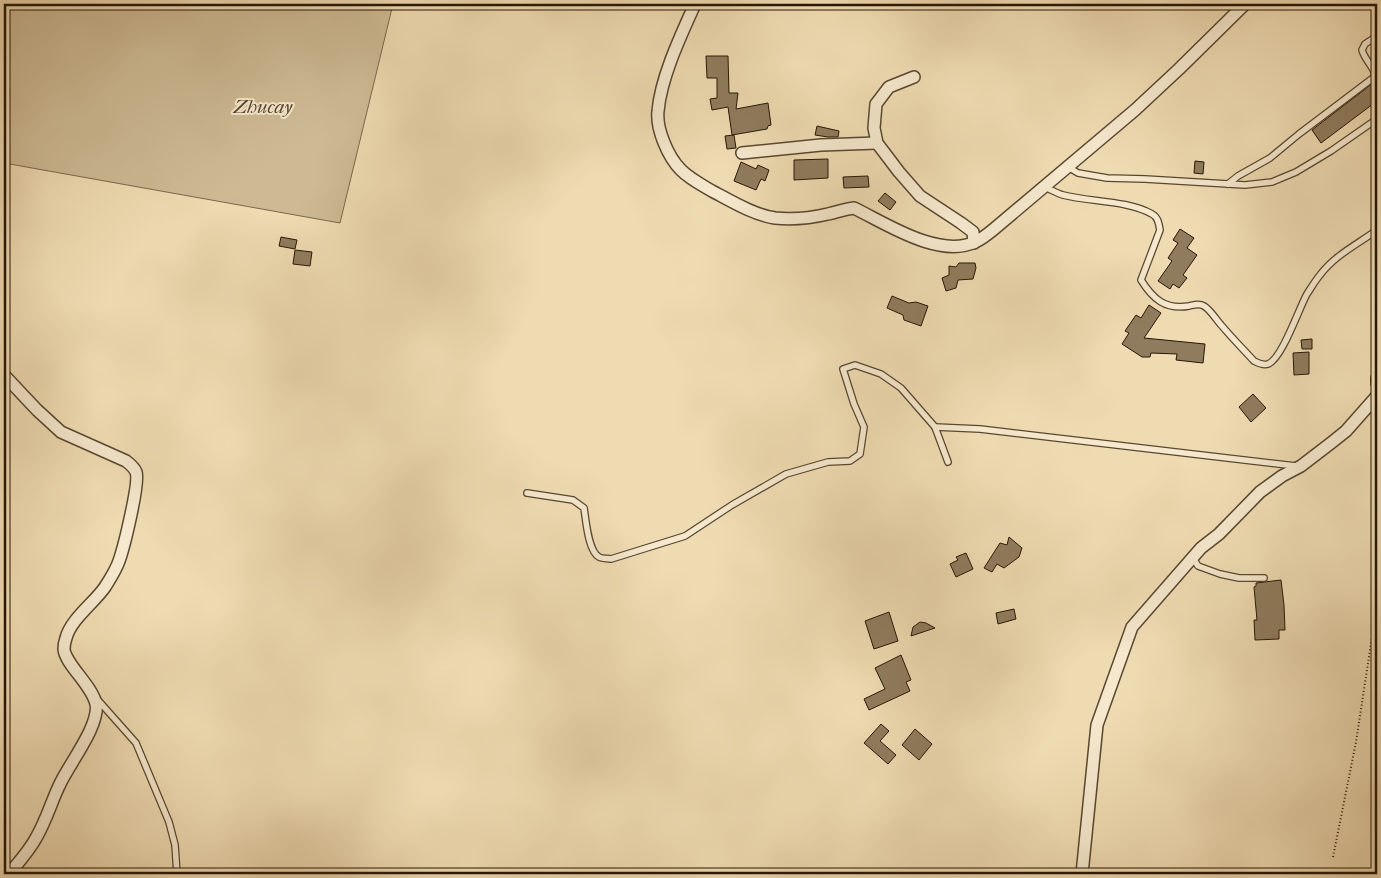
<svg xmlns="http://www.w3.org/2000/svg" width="1381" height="878" font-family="'IM FELL French Canon',serif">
<rect width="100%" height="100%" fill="#efdbb2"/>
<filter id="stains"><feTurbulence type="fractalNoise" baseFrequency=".004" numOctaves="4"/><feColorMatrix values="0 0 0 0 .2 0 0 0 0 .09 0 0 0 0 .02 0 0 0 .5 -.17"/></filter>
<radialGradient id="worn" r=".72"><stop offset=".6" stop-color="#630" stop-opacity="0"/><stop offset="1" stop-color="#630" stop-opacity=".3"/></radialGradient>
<polygon fill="#cdba94" stroke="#7a684c" points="4,4 393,4 340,223 4,163"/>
<g fill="#8f7c5e" stroke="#261604">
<polygon points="706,56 728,56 729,93 738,93 736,109 768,103 771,125 768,126 767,129 732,135 728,107 712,110 710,99 717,98 717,78 707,78"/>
<polygon points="1377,80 1377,101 1321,143 1312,130"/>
<polygon points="817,126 839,131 838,137 828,137 815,135"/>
<polygon points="734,135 736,148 727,149 725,136"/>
<polygon points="828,159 828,178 794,180 794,160"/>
<polygon points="1195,161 1204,162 1203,174 1194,173"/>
<polygon points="741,162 756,169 758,165 769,170 765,181 761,179 756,190 734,181"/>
<polygon points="868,176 869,187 844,188 843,177"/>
<polygon points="885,193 896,202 890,210 878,201"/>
<polygon points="1180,229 1194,238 1187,248 1197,255 1183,275 1187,278 1179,288 1173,284 1170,289 1158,281 1172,261 1168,258 1178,243 1173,240"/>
<polygon points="281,237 297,240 295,249 279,246"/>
<polygon points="295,250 312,252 310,266 293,264"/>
<polygon points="959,263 975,263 976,268 973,279 958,280 956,288 946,291 942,278 949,275 949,266 956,267"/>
<polygon points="892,296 909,303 916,302 928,306 921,326 904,320 903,315 887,308"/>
<polygon points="1149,305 1161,313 1144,338 1205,344 1203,363 1176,360 1177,354 1151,353 1150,357 1142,357 1122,344 1129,333 1125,331 1136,315 1141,318"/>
<polygon points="1312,339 1312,349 1302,349 1301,340"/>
<polygon points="1309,352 1309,374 1294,375 1293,353"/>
<polygon points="1253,394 1266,408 1251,422 1239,407"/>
<polygon points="1009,537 1022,548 1019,557 1004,568 997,564 992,572 984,568 1000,543 1007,545"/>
<polygon points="966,553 973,569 956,577 950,564 958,560 956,557"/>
<polygon points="1281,580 1284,605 1285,630 1279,630 1279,639 1255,640 1254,620 1257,620 1254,587 1256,586 1256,583"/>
<polygon points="1014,609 1016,619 998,624 996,613"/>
<polygon points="889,612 898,641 874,649 865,621"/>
<polygon points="920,622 926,623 935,628 911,636 913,627"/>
<polygon points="901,655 911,680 906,682 910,691 869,710 864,699 885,689 875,668"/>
<polygon points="881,724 889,731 880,741 896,755 888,764 864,743"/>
<polygon points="915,729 932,744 919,760 902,745"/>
</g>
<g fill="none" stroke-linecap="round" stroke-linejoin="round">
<defs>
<g id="service">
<polyline points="1068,167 1078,173 1107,178 1145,179 1245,185 1272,182 1296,172 1331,151 1377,119"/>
<path d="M1228,184L1238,176L1270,158L1299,134L1373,78L1375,74C1372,65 1365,60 1362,50L1365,44L1377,36"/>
<path d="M1044,187C1050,189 1056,193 1063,195C1089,202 1127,200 1152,214C1158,217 1159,224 1160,230L1141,280C1153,299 1165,310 1189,306C1194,305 1199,303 1204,306C1211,310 1216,320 1222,326C1232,338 1243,349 1254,361C1258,363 1263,366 1268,364C1282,359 1299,308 1307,294C1311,288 1315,281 1320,275C1335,255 1358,244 1377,230"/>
<polyline points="935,427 980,429 1296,466"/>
<path d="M527,493L573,500L584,508C586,520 588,551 599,557C602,559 607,558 611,559L685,536L732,505L786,474L828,462L850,461L860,454L864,427L854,404L843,369L855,365L881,374L901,388L935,427L948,462"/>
<polyline points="1193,558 1198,566 1220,574 1239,578 1264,578"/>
<polyline points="97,699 136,743 169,822 175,845 177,874"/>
</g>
<g id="minor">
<path d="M695,4C681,35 661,77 658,111C656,129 668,157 681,170C690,179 702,185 712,191C731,201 754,215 775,218C793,220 811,218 828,214C838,212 844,209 854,208C885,223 939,259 975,242C982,239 988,234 994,229L1135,110L1179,69L1245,4"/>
<polyline points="914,77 889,87 876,104 874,128 877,143 899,172 920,196 961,223 973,232 974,243"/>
<polyline points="742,153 821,145 877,143"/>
<path d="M4,375L37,410L61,432L126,461C130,464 134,467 136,472C140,482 124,547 119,561C116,570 110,579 105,587C94,603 71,619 66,638C65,641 64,646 64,649C65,664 92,685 96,704C100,726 68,765 59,786C51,803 46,821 36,838C29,851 18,863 9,874"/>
<polyline points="1377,378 1377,383"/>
<polyline points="1082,874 1097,725 1132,627 1201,548 1219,534 1260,492 1282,476 1301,466 1331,443 1346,431 1377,396"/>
</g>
</defs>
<use href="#service" stroke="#584730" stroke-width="8"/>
<use href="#minor" stroke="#584730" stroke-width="14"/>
<polyline stroke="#261604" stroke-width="2" stroke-dasharray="1 2.5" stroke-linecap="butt" points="1333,857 1356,742 1372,637 1377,610"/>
<use href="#service" stroke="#f5e8cd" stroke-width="5.5"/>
<use href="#minor" stroke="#f5e8cd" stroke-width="11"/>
</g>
<g text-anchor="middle" stroke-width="4" stroke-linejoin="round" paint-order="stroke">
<g font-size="19" font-style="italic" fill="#58472f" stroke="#f5e8cd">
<text x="263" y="113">Zhucay</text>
</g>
</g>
<rect width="1381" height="878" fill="none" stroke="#efdbb2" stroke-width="20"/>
<rect x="5" y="5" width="1371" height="868" fill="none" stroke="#261604" stroke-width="2.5"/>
<rect x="10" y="10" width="1361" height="858" fill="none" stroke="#261604"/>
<rect width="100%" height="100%" filter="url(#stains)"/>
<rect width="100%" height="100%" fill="url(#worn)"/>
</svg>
